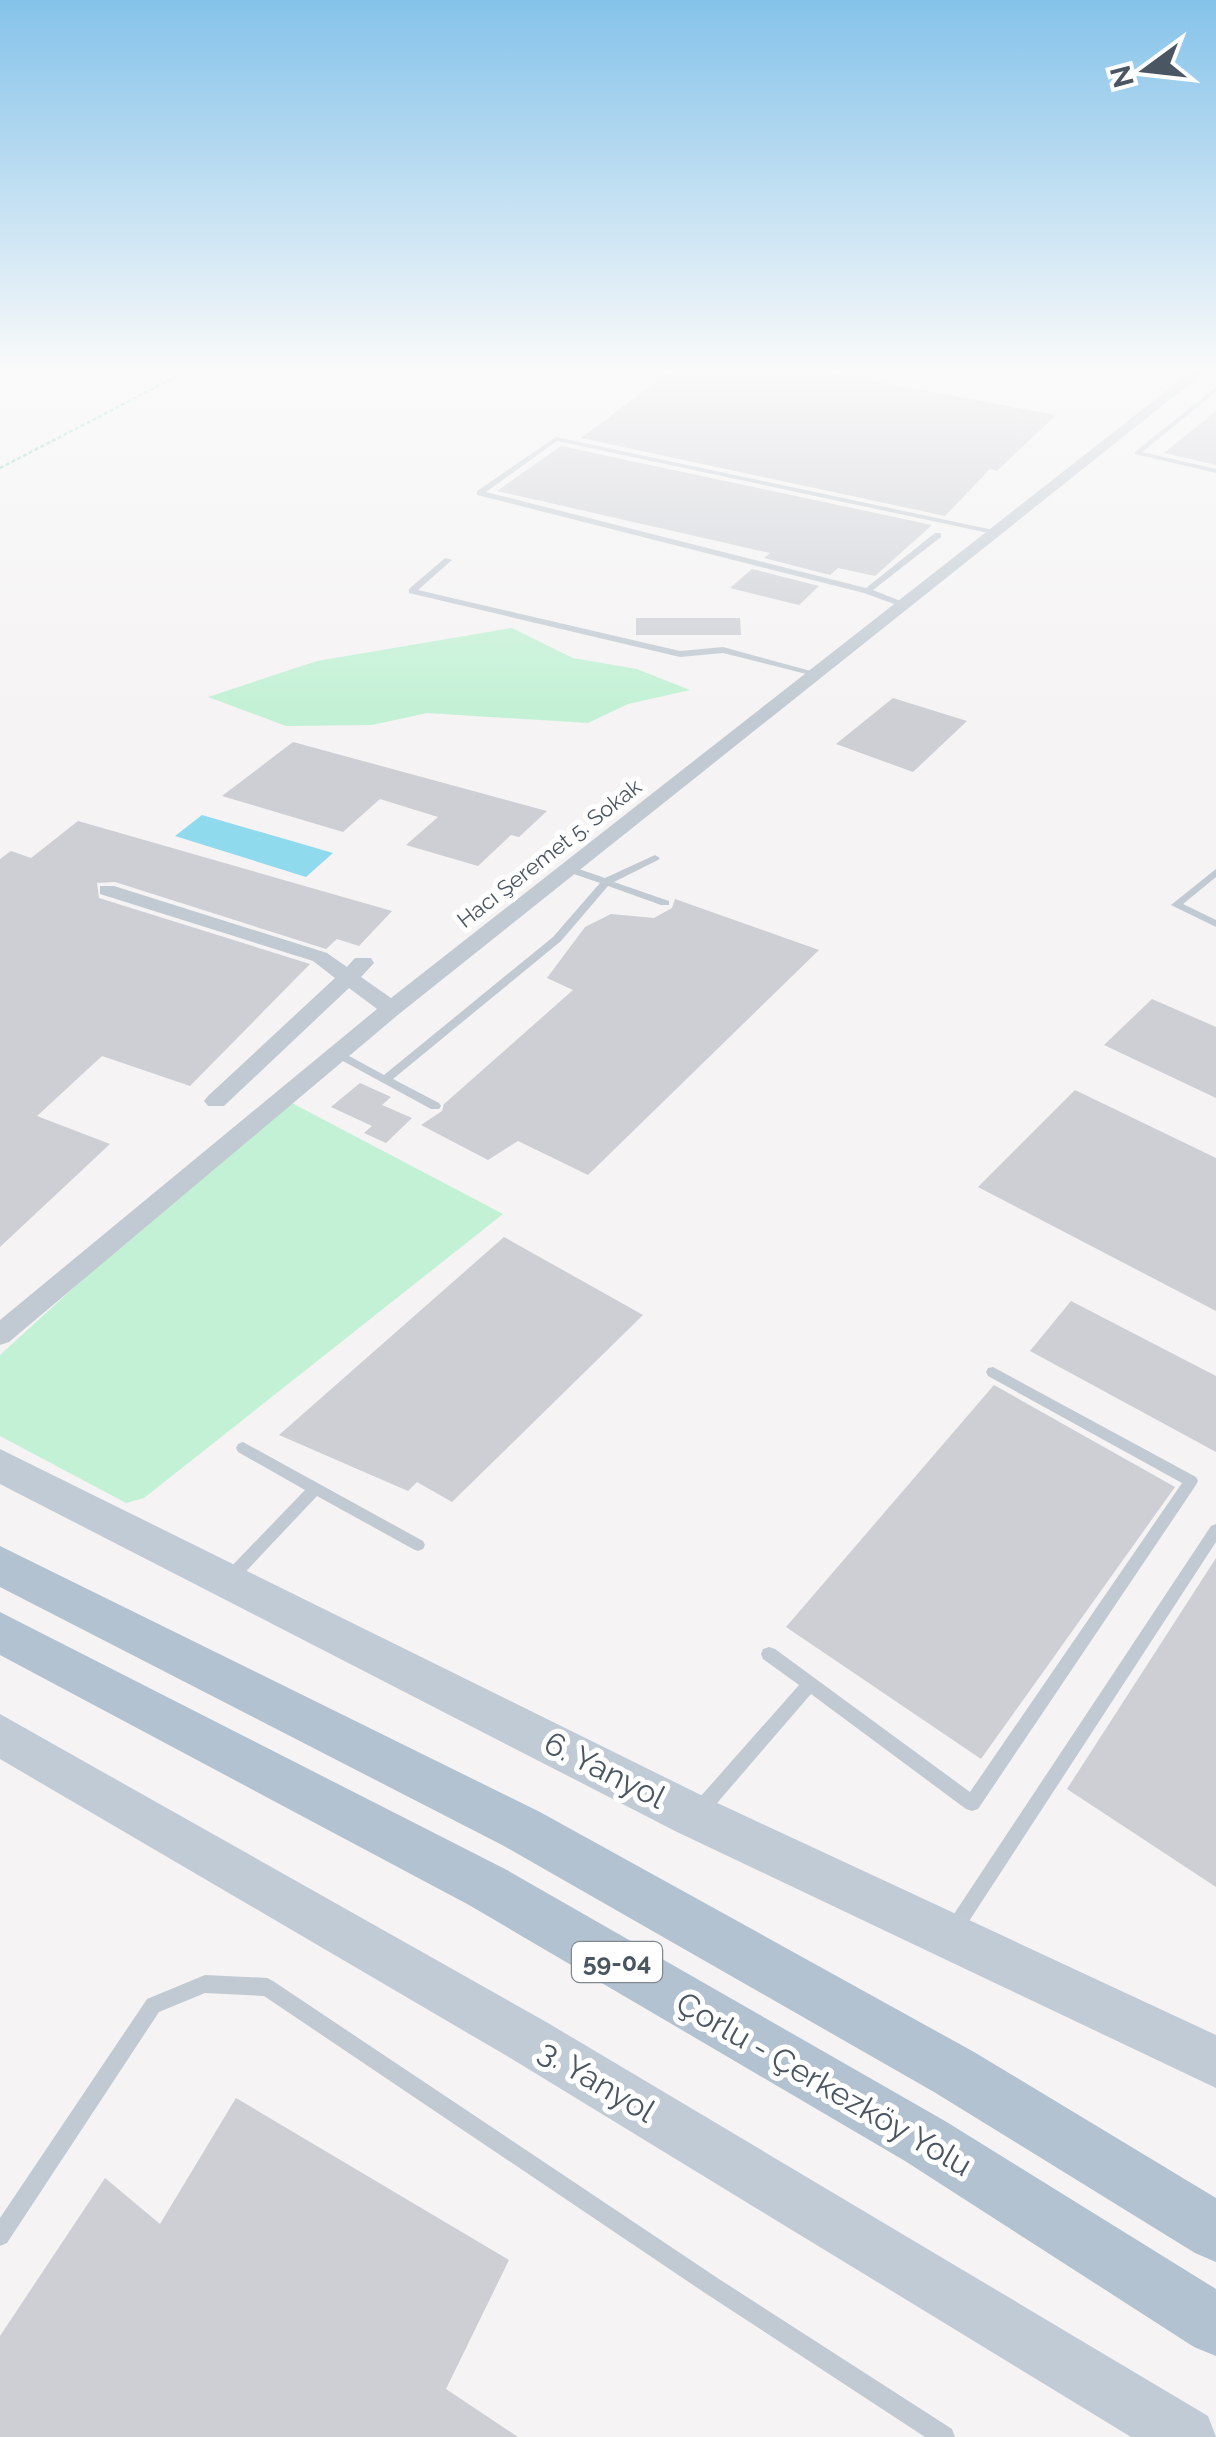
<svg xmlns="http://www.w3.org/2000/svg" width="1216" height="2437" font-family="Raleway,sans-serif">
<rect width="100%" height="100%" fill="#f5f3f3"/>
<g fill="#c3f1d5">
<polygon points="512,628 573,658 637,669 690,690 628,704 588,723 427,713 372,725 286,726 208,697 317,661"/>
<polygon points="290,1102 503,1214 144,1498 126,1503 0,1436 0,1355 116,1249"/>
</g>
<polygon fill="#90daee" points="202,815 333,853 306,877 175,836"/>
<g fill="#cdcfd5">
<polygon points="672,370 815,370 1056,415 997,471 990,469 945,516 581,438"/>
<polygon points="1216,411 1216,465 1164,453"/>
<polygon points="561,446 932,525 875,576 838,568 830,575 764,558 770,553 497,491"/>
<polygon points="752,569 819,586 799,605 730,588"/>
<polygon points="636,618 740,618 741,635 636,635"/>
<polygon points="893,698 967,721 913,772 836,744"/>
<polygon points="293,742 547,811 519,837 511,835 478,866 406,845 438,817 380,799 343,832 222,796"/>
<polygon points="78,821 392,911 359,946 337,939 326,949 115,882 97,883 99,898 310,964 190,1086 102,1056 37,1116 110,1144 0,1247 0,859 11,851 31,858"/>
<polygon points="675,899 819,950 588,1175 518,1141 488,1160 421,1125 442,1111 444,1104 573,990 547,978 585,927 611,914 654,918 672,908"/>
<polygon points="1152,999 1216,1027 1216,1098 1104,1045"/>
<polygon points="360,1083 391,1097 382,1105 412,1118 386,1143 364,1133 372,1126 331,1107"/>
<polygon points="1075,1090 1216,1158 1216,1311 978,1187"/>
<polygon points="504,1237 643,1315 452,1502 417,1482 408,1491 279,1435"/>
<polygon points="1071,1301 1216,1376 1216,1452 1030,1351"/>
<polygon points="994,1385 1175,1487 981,1759 786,1627"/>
<polygon points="1216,1558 1216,1887 1067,1789"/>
<polygon points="236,2098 509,2260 446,2389 518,2437 0,2437 0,2336 105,2178 160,2224"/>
</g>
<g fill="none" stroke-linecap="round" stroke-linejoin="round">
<polyline stroke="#7ad0a6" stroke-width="2.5" stroke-dasharray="4 2.5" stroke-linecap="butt" points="0,468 189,370"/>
<g fill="#c1cad2" fill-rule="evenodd">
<polygon points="1216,387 1216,392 1142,452 1216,469 1216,473 1135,454 1135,452"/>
<polygon points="556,437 998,531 1002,533 998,535 557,441 486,492 866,588 935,533 941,533 941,537 873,590 908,604 908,608 905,608 864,593 477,495 477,491"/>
<polygon points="445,558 452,560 418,590 680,651 723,647 822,674 818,677 723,653 680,657 409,593 409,589"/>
<polygon points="655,855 660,858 658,860 614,882 669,901 669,905 661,905 608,886 561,941 393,1079 439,1103 441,1106 439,1109 431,1109 330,1054 336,1050 340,1051 384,1075 553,937 600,883 565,871 565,867 573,867 605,878"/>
<polygon points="1216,869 1216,877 1183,904 1216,920 1216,927 1171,905"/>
<polygon points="993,1367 1196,1477 1198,1481 1196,1485 978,1809 972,1811 966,1809 811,1694 705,1817 699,1819 693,1817 691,1811 693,1805 799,1685 763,1659 761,1654 763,1649 769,1647 775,1649 970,1792 1182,1483 988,1376 986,1372 988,1368"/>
<polygon points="243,1442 423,1541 425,1545 423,1549 418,1551 413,1549 317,1496 235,1583 230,1584 225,1583 222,1578 225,1573 305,1490 238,1452 236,1448 238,1444"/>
<polygon points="1216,1524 1216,1542 960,1935 954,1938 948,1935 945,1929 948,1923 1211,1526"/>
<polygon points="205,1975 267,1978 273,1981 719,2279 952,2429 955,2437 925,2437 705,2293 264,1996 205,1993 159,2012 7,2243 0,2246 0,2218 147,1999"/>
</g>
<polygon fill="#c1cad2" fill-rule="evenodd" points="1193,370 1207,370 399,1014 9,1342 0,1345 0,1320 377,1009 349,988 224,1106 208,1106 204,1101 208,1096 335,978 313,961 100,894 100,886 114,886 327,953 347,967 355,958 371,958 374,963 361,977 391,998"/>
<g fill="#c1cbd6" fill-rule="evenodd">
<polygon points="0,1449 711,1800 1216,2035 1216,2088 677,1832 0,1484"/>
<polygon points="0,1714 548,2023 1208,2416 1216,2437 1131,2437 512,2059 0,1759"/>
</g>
<g fill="#b3c2d1" fill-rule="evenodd">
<polygon points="0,1546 540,1812 974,2052 1216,2198 1216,2262 1195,2253 934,2092 504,1846 0,1587"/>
<polygon points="0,1612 505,1869 945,2121 1216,2289 1216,2356 1194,2347 905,2161 469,1905 0,1655"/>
</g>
</g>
<linearGradient id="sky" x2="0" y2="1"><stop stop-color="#85c3ea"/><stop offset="0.52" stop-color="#fafafa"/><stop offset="1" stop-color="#fafafa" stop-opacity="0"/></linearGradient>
<rect width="1216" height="712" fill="url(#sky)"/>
<g text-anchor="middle" stroke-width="10" stroke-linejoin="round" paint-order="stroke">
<g font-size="22" fill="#4a5661" stroke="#fff">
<text transform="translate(549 853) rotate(-38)" y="8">Hacı Şeremet 5. Sokak</text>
</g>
<rect fill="#fff" stroke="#808990" stroke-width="2.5" x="572" y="1942" width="90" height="40" rx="8"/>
<g font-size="25" font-weight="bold" fill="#4a5661">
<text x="617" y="1971">59-04</text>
</g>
<g font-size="32" fill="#4a5661" stroke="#fff">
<text transform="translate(605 1770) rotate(27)" y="11">6. Yanyol</text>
<text transform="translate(597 2081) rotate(31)" y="11">3. Yanyol</text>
<text transform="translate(824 2084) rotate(30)" y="11">Çorlu - Çerkezköy Yolu</text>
</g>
</g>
<g transform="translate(1146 70) rotate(255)" stroke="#ffffff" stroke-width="8" paint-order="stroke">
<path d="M0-8L18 38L0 25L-18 38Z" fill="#4a5661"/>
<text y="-15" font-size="28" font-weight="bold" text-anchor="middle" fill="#4a5661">N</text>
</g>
</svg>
